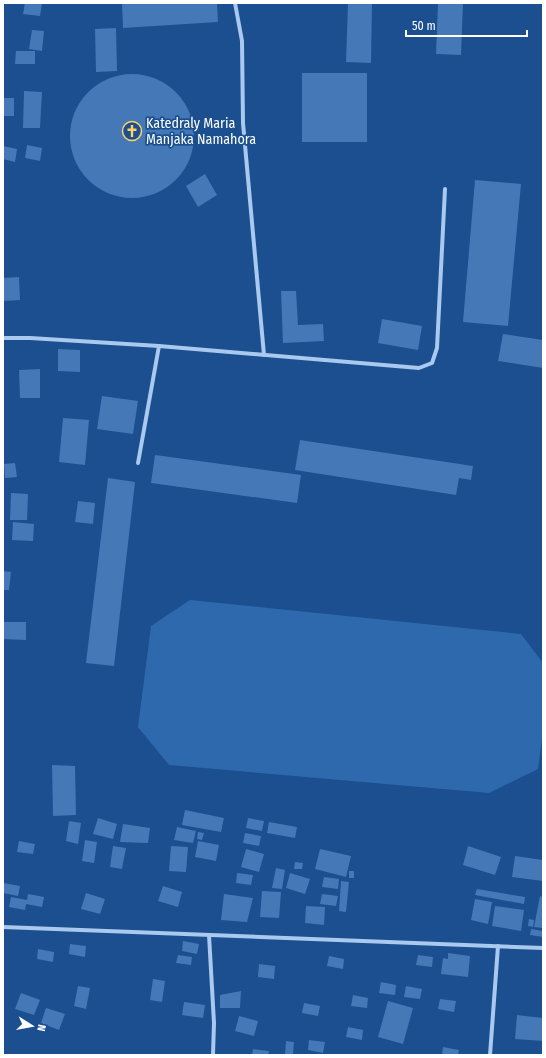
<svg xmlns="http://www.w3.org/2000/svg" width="546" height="1058" font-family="'Fira Sans Condensed',sans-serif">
<rect width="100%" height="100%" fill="#1b4f8f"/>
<polygon fill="#2e69ad" points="190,600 521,634 543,663 543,730 538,769 489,793 169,765 138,727 151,626"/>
<g fill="#4478b7">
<polygon points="25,3 42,3 40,16 23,14"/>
<polygon points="122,3 217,3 218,22 123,28"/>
<polygon points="348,3 372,3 371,63 346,62"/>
<polygon points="438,3 463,3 461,55 436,54"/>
<polygon points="116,28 117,71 96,72 95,29"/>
<polygon points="32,30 44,31 42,51 29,49"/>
<polygon points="16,51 35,51 35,64 15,64"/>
<rect x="302" y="73" width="65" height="69"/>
<circle cx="132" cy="136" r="62"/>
<polygon points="24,91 42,92 40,128 23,128"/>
<rect x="3" y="98" width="11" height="18"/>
<polygon points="27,145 42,148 40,161 25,158"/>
<polygon points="3,146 17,149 15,162 3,159"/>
<polygon points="205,174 217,195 198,207 186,186"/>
<polygon points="475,180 521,184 508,326 463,322"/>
<polygon points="19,277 20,300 3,301 3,278"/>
<polygon points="281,291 296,291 298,325 323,324 324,341 283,343"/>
<polygon points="382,319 422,326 418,350 378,343"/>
<polygon points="503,334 543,340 543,368 498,361"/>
<polygon points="58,349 80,350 80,372 58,371"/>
<polygon points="40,369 40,398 20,398 19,370"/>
<polygon points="102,396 138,401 133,434 97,429"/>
<polygon points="63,418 89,420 85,465 59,462"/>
<polygon points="300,440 473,466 471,480 459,478 456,495 295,470"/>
<polygon points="155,455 301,475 297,503 151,483"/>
<polygon points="15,463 17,477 5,478 4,464"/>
<polygon points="108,478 135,482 114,666 86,663"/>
<polygon points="11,493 28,494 27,520 10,520"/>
<polygon points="78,501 95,503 93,524 75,522"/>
<polygon points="13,522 34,524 33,541 12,540"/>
<polygon points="3,571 11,572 9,590 3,590"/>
<polygon points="3,622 26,622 26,640 3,639"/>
<polygon points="52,765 75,766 76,815 53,816"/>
<polygon points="185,810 224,818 221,832 182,825"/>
<polygon points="98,818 117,824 113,839 93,834"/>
<polygon points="248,818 264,821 262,831 246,828"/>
<polygon points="69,821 81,823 78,844 66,841"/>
<polygon points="269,822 297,827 295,838 267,833"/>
<polygon points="123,824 150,828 148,843 120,842"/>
<polygon points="177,827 196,831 193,843 174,840"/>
<polygon points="198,832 204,833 202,840 197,839"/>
<polygon points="245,833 261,836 259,846 243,843"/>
<polygon points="85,840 97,842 94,863 82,861"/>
<polygon points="19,841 35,844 33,854 17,852"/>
<polygon points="198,841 219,845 216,861 195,857"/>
<polygon points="113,846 126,848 122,869 110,867"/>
<polygon points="171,846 188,847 186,872 169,871"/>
<polygon points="468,846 501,857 495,875 463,865"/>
<polygon points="246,849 264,854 259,872 241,867"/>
<polygon points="320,849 351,856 346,877 315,869"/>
<polygon points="515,856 543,860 543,881 512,877"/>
<polygon points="295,862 303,863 302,869 294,869"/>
<polygon points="276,868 285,870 282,889 272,888"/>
<rect x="349" y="871" width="5" height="7"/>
<polygon points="237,873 253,875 251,885 236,883"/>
<polygon points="290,873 310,879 305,894 286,888"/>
<polygon points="324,877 339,879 338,889 322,887"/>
<polygon points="341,881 349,882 346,912 339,911"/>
<polygon points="4,883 20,886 18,896 3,893"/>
<polygon points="163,886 182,892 178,907 158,901"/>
<polygon points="477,889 525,897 524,904 475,895"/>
<polygon points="262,891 281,892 279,918 260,917"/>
<polygon points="86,893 105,899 100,914 81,909"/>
<polygon points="28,894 44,897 42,907 26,904 25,910 9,907 11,897 27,900"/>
<polygon points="224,894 253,898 247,922 221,920"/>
<polygon points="322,894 338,896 336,906 320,904"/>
<polygon points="540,896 543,897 543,928 534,927"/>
<polygon points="475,899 492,902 488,924 471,920"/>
<polygon points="306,906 325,907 324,925 305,923"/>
<polygon points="495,906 524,910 521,931 492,926"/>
<polygon points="529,919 534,920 533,927 528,926"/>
<polygon points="531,929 543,931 543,937 530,935"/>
<polygon points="183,941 199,944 197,954 182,951"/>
<polygon points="70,944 86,946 85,957 69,954"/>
<polygon points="38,949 54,952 53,962 37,959"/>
<polygon points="448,953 470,956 468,977 441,974 443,958 448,959"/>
<polygon points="178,955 192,957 191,965 176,963"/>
<polygon points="418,955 433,957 432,967 416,965"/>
<polygon points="329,956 344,959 343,969 327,966"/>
<polygon points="259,964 275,966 274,979 258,977"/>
<polygon points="153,979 165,981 162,1002 150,1000"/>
<polygon points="381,982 396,985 395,995 379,993"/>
<polygon points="78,986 90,988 86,1009 74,1006"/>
<polygon points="406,986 422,989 420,999 404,997"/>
<polygon points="241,991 240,1008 220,1008 220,995"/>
<polygon points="21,993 40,1000 34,1015 15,1009"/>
<polygon points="353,995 368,998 367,1008 351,1006"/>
<polygon points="440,999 456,1001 454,1012 438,1009"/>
<polygon points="388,1001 413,1008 403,1044 378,1037"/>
<polygon points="184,1002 205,1005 203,1018 182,1015"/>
<polygon points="304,1003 320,1006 318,1016 302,1013"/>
<polygon points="46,1008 65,1014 59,1030 41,1023"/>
<polygon points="517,1015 543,1018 543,1041 515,1039"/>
<polygon points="239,1016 258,1021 254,1036 235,1031"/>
<polygon points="348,1027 363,1030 362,1040 346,1037"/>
<polygon points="309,1040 325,1042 323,1053 308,1050"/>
<polygon points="286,1041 294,1042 293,1055 285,1055"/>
<polygon points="443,1047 459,1050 458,1055 442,1055"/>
<polygon points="253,1049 269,1051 268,1055 252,1055"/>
</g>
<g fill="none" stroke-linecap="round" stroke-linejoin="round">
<g stroke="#a9c9ee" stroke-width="4">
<polyline points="235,3 242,41 243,123 264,355"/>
<polyline points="3,338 30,338 159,346 419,368 432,363 437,348 445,189"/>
<polyline points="138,463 159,346"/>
<polyline points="3,927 543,948"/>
<polyline points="209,935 214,1023 213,1055"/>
<polyline points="490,1055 498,946"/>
</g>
</g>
<defs>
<symbol id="church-ring" viewBox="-11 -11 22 22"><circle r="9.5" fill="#1b4f8f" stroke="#ffd166" stroke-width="1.5"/><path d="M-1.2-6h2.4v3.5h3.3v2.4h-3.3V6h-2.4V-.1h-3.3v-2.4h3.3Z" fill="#ffd166"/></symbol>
</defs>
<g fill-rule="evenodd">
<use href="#church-ring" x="121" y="120" width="22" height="22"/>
</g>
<g text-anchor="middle" stroke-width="3.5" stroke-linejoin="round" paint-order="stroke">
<g font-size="14" fill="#fff" stroke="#1b4f8f" text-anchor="start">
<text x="146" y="128">Katedraly Maria<tspan x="146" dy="16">Manjaka Namahora</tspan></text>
</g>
</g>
<rect width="546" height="1058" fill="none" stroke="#ffffff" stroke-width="8"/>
<g transform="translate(32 1026) rotate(101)" stroke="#1b4f8f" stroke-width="3" paint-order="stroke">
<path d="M0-3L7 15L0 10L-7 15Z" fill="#ffffff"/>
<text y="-6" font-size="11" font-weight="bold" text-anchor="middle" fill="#ffffff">N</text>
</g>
<path d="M406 30v6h121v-6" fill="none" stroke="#ffffff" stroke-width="2"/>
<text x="412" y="30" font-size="12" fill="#ffffff" stroke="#1b4f8f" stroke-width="3" paint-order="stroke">50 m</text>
</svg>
